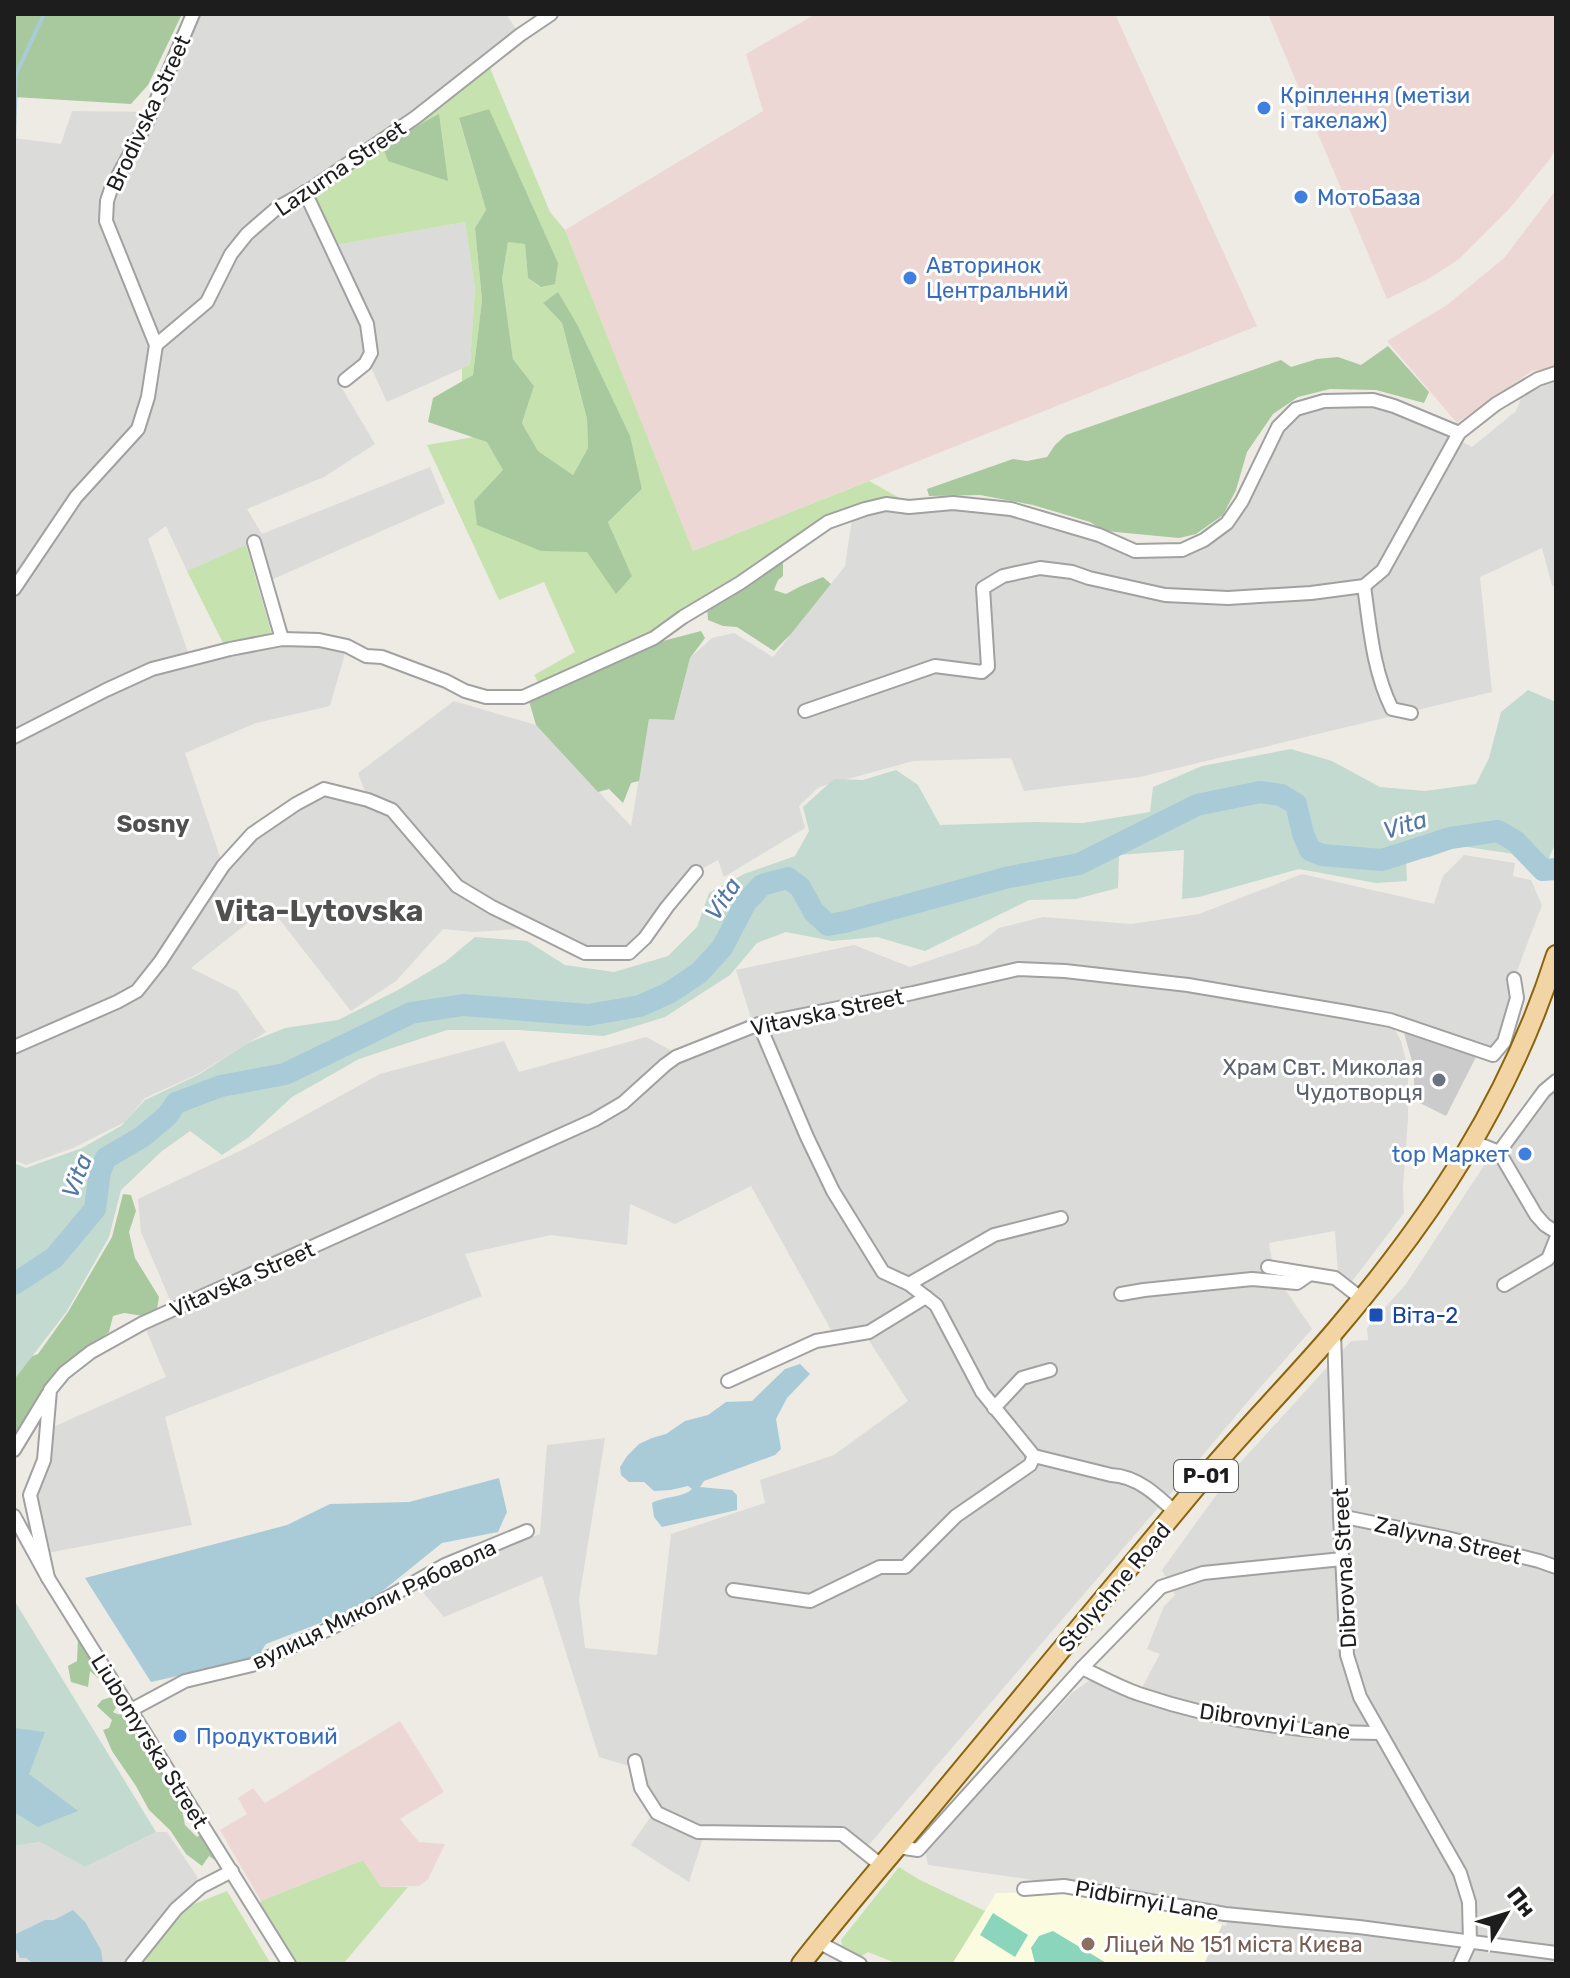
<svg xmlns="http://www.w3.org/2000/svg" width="1570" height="1978" font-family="Rubik,sans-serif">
<rect width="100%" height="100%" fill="#eeebe4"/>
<g fill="#dbdbda">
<polygon points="193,14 506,14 520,35 416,117 336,245 465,222 475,288 470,365 387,402 371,367 337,380 375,444 324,477 247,509 262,534 430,467 445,503 271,580 254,542 187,571 166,526 148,539 190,658 282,639 347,646 330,706 256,723 185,753 223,866 252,834 324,789 368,799 358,773 454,701 536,725 631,826 649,719 674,720 690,658 712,638 734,633 773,657 845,566 852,519 886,504 1011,509 1135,551 1182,550 1227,523 1278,427 1309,404 1394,406 1472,447 1516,411 1521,398 1543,386 1556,381 1556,586 1552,586 1542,548 1480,577 1492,692 1140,777 1024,791 1011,758 913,761 819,787 799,806 805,828 724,877 718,860 696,872 629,953 585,953 533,928 474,932 443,929 396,981 351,1011 269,906 191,968 237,991 266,1032 198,1074 145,1098 125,1122 73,1148 26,1165 14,1160 14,138 61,144 72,111 148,112"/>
<polygon points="1464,855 1515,863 1513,876 1531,880 1542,905 1514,979 1517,998 1493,1055 1390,1021 1401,1041 1408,1069 1408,1118 1403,1187 1404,1213 1350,1284 1338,1274 1335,1231 1269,1243 1274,1273 1312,1329 1250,1399 1175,1488 861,1854 839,1837 703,1838 689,1882 631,1845 656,1809 629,1766 599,1757 542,1576 444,1617 415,1583 540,1534 547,1445 605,1438 579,1599 585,1648 657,1655 671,1534 765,1503 760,1480 834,1455 908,1401 866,1336 835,1337 751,1186 675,1224 630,1204 627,1245 551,1235 465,1254 482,1296 165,1417 192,1525 43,1554 30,1495 44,1460 55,1426 166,1377 143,1323 174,1309 141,1232 138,1199 244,1149 380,1074 504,1041 519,1072 646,1037 672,1051 751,1018 736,970 854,945 910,967 978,944 999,928 1043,917 1131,924 1199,914 1302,874 1434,904 1443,876"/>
<polygon points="1556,1081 1556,1964 1204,1964 1222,1925 1226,1926 1231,1908 928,1865 925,1851 1072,1693 1090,1680 1139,1693 1160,1654 1147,1649 1164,1606 1175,1595 1162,1570 1238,1465 1351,1341 1368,1340 1367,1328 1406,1284 1489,1158 1506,1154 1515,1131"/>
<polygon points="156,1832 167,1832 198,1878 130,1964 14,1964 14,1846 40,1842 85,1867"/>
</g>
<g fill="#edd7d5">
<polygon points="816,14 1115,14 1257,326 693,551 565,230 763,111 746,54"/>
<polygon points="1268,14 1556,14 1556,147 1550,159 1510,208 1459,259 1430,278 1387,299"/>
<polygon points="1556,190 1556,367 1532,371 1457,423 1387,341 1447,305 1504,258"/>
<polygon points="400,1721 444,1792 400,1819 419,1842 445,1844 428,1879 419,1886 381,1887 363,1860 261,1901 220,1830 247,1814 238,1798 253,1788 265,1803"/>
</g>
<polygon fill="#fbfcdf" points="1067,1892 1189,1913 1222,1925 1204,1964 952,1964 996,1893"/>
<polygon fill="#cbcbcb" points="1404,1033 1477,1055 1446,1116 1414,1100 1414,1068"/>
<g fill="#c6e3af">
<polygon points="490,68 550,212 565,230 693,551 869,481 907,502 875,502 739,580 700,600 652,634 539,684 534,675 575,652 544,582 499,600 427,445 474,437 488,442 504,471 474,501 541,551 587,551 632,576 608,522 642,489 629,435 578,326 543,303 562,323 587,419 588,448 573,475 538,451 522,423 534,386 513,359 502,279 508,241 525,244 528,278 540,287 489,109 459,119 486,210 475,228 482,300 473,375 462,382 462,368 470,365 475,288 465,222 336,245 310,195"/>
<polygon points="246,545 272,635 223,643 187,571"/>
<polygon points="363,1860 381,1887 408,1887 343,1964 296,1964 260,1906 261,1901"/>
<polygon points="899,1867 920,1880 985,1911 952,1964 898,1964 868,1952 859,1958 843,1948 841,1940"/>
<polygon points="227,1891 271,1964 142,1964 184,1908"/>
</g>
<g fill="#a8c99d">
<polygon points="14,14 182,14 148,85 131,104 14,97"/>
<polygon points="489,109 558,263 555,284 541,287 528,278 525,244 508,242 502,279 513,359 534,386 522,423 538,451 573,475 588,448 587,419 562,323 543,303 558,292 578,326 630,436 642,489 608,522 632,576 616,594 587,552 541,551 477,525 474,501 503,470 487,442 428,422 433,398 473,375 482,300 475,228 486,210 459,118"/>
<polygon points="439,114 448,181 388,161 382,145"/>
<polygon points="1388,346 1429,392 1424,403 1376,390 1330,389 1298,397 1273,414 1247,452 1236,490 1223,515 1196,534 1179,538 1105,531 1090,522 1033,505 980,495 929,496 927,489 1013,459 1027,461 1047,457 1055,445 1066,435 1281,360 1291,367 1317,359 1338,357 1361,365"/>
<polygon points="783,559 783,576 778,580 774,590 786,594 801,586 823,577 831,584 791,634 774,651 737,627 723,626 708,620 707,607"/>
<polygon points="701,631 705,638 690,658 674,720 649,719 639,781 631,783 623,803 609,789 598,792 536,725 529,701 633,653 647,649 659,642"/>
<polygon points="123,1194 131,1195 136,1211 129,1232 135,1258 159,1297 157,1309 143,1316 124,1313 113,1316 109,1332 59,1369 44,1386 14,1436 14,1363 38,1354 68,1312 112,1237"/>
<polygon points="78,1638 85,1646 101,1674 98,1678 90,1671 88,1687 71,1682 68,1666 77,1661"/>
<polygon points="111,1697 117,1706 113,1712 117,1714 125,1715 131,1723 137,1739 146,1741 153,1756 155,1771 165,1772 179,1796 185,1825 197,1837 202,1833 213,1850 216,1861 209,1856 202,1866 186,1854 170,1830 149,1810 136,1786 112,1751 103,1730 109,1728 112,1720 97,1706 102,1700"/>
</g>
<g fill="#c3dad0">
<polygon points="1528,690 1556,702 1556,772 1554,789 1556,802 1556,842 1541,876 1514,854 1460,846 1430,857 1406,860 1407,881 1376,883 1299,869 1199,897 1182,899 1184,850 1119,855 1118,888 1076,899 1029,900 925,951 877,937 832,941 786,932 757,943 730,975 665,1017 604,1036 519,1030 447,1030 359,1059 292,1097 249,1137 222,1155 190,1131 162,1151 121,1190 109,1237 67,1311 14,1380 14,1163 26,1168 82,1148 121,1126 145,1100 200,1074 248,1043 285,1028 338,1020 398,990 445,962 475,937 527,941 565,965 614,972 668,956 697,927 709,893 744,874 795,856 809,831 803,807 834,779 863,780 896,770 918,785 940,825 1035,822 1083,823 1150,812 1153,787 1202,766 1291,749 1332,761 1380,787 1425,791 1476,784 1489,758 1501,712"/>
<polygon points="14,1600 156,1832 85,1867 40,1842 14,1846"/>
</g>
<g fill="#8ad5bb">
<polygon points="993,1913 1028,1935 1015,1957 980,1935"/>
<polygon points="1053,1931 1108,1964 1035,1963 1031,1948 1039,1936"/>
</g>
<g fill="#a9cbd7">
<path d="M800,1364L810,1374L787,1398L776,1419L781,1449L775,1455L704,1481L700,1487L732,1490L737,1495V1510L662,1527L654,1517L652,1503C664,1496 683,1498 692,1489L688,1486L671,1490L654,1491L644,1482H629L621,1475L620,1467L627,1456L639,1444L652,1438L666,1434L685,1421L708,1415L726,1402L752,1401L785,1369Z"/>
<polygon points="499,1478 507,1512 498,1532 442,1543 364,1606 266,1644 257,1658 151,1682 85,1578 287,1525 330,1504 409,1502"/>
<polygon points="14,1728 45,1732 29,1774 78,1811 38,1827 14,1812"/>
<polygon points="73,1910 85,1922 101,1950 103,1964 34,1964 26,1958 20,1958 14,1944 16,1934 45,1920 54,1920"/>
</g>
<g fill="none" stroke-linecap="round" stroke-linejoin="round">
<polyline stroke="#a9cbd7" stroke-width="4" points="14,142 16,74 44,14"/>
<polyline stroke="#a9cbd7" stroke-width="22" points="14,1284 54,1258 95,1209 100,1171 106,1158 142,1137 167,1116 176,1103 221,1086 285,1074 411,1013 463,1005 588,1015 640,1006 669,993 699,973 722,948 746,902 762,885 788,878 800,887 814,912 828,925 845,922 1009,877 1079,864 1197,805 1260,792 1281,795 1296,804 1303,834 1310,850 1322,855 1382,860 1450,838 1498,831 1515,841 1543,870 1556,869"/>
<defs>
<g id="street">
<polyline points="305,192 367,324 371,353 365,364 345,380"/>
<polyline points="156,345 207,302 231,254 247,234 277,208 308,191 416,117 520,35 551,14"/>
<polyline points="254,542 282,639"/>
<path d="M1364,586C1370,628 1373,671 1392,709L1411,713"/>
<polyline points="14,589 76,497 138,429 148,397 156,345 106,221 107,201 111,189 148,120 193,14"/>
<polyline points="805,711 935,666 982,672 988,667 983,588 1003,576 1040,568 1072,572 1089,578 1165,595 1228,598 1311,593 1364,586 1383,570 1459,433 1496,404 1538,379 1556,373"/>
<polyline points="14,737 106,690 152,669 230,649 282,639 319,640 347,646 366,656 382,657 446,681 465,691 486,697 523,697 654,638 683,617 740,583 828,522 865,509 886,504 909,507 953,503 1011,509 1099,535 1135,551 1182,550 1204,540 1227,523 1242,501 1278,427 1296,409 1324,401 1373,400 1394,406 1459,433"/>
<path d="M759,1024L807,1137L833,1191L883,1272L909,1284L936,1305L982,1392L1034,1456L1111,1475C1137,1476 1157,1495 1176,1513"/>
<polyline points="14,1047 117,1002 137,991 160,962 223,866 252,834 296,804 324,789 368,800 392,810 457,886 492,907 585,953 629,953 645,938 667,907 696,872"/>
<polyline points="1474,1142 1499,1152 1536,1215 1545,1225 1556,1232"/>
<polyline points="1499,1152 1544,1091 1556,1081"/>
<polyline points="1268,1267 1335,1278 1362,1299"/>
<polyline points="909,1284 994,1235 1061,1218"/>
<polyline points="1504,1285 1548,1259 1556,1239"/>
<polyline points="1121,1294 1144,1290 1252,1279 1297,1283 1310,1274"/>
<polyline points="1334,1332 1340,1516 1347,1655 1360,1697 1460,1873 1469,1902 1470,1942 1460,1964"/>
<polyline points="728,1381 816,1341 869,1332 926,1297"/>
<polyline points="994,1408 1022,1378 1050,1370"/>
<polyline points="14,1450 48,1394"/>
<polyline points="14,1516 48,1578 289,1964"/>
<polyline points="1340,1516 1447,1538 1539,1561 1556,1567"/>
<polyline points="48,1578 30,1495 44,1460 50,1390 64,1373 91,1352 143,1323 594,1120 623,1103 665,1065 676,1057 759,1024 913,993 1018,969 1065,971 1188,985 1347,1012 1390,1020 1493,1055 1504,1042 1517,998 1514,979"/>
<polyline points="733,1590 810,1601 880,1567 905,1567 956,1516 1030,1465 1034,1456"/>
<path d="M1082,1668C1101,1677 1119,1687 1139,1694C1216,1720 1298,1733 1380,1733"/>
<polyline points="131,1710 185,1681 252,1665 352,1618 445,1565 527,1531"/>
<polyline points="635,1761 641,1788 657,1813 698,1832 842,1834 882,1866"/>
<polyline points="898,1847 918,1850 1082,1668 1161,1587 1203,1573 1342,1559"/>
<polyline points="1024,1889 1064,1886 1225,1914 1359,1927 1556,1953"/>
<polyline points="818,1942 860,1964"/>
<polyline points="132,1964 176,1909 201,1887 232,1871"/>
</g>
<path id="primary" d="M801,1964C844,1909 890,1856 935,1802C1021,1699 1106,1596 1191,1493C1237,1437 1288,1386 1335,1331C1433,1216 1510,1100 1556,955"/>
</defs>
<use href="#street" stroke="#a1a1a1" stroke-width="16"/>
<use href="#primary" stroke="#89650e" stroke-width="22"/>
<use href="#street" stroke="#fff" stroke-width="12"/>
<use href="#primary" stroke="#f3d4a4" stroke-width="18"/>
</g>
<g fill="#3f7fe0" stroke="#fff" stroke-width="3">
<circle cx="1264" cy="108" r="8"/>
<circle cx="1301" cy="197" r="8"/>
<circle cx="910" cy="278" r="8"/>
<circle cx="1525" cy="1154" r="8"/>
<circle cx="180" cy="1736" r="8"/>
</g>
<circle fill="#6b7280" stroke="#fff" stroke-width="3" cx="1439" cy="1080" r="8"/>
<rect fill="#1a4fb4" stroke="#fff" stroke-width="3" x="1368" y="1307" width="16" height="16" rx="4"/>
<circle fill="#8d6e63" stroke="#fff" stroke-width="3" cx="1088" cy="1944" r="8"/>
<g text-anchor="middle" stroke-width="6" stroke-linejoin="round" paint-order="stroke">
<rect fill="#fff" stroke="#616161" stroke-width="2" x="1174" y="1460" width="64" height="32" rx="6"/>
<g font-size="20" font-weight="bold" fill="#1d1d1d">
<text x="1206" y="1483">Р-01</text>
</g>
<g font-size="22" fill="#366cbe" stroke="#fff" text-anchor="start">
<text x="1280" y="103">Кріплення (метізи<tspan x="1280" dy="25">і такелаж)</tspan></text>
<text x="1317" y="205">МотоБаза</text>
<text x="926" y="273">Авторинок<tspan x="926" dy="25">Центральний</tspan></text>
<text x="1509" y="1162" text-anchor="end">top Маркет</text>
<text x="196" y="1744">Продуктовий</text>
</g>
<g font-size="22" fill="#1d1d1d" stroke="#fff">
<text transform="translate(148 113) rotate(-65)" y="8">Brodivska Street</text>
<text transform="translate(340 168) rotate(-34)" y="8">Lazurna Street</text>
<text transform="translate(827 1012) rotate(-12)" y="8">Vitavska Street</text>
<text transform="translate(242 1279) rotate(-24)" y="8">Vitavska Street</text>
<text transform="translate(1448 1540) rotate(13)" y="8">Zalyvna Street</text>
<text transform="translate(1344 1568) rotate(-93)" y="8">Dibrovna Street</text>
<text transform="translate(1114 1587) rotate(-50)" y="8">Stolychne Road</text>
<text transform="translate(374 1604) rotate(-26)" y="8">вулиця Миколи Рябовола</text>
<text transform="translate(1275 1721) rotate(8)" y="8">Dibrovnyi Lane</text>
<text transform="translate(150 1741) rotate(58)" y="8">Liubomyrska Street</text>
<text transform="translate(1147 1900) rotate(10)" y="8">Pidbirnyi Lane</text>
</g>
<g font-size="22" fill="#5b616d" stroke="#fff" text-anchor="end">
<text x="1423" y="1075">Храм Свт. Миколая<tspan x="1423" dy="25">Чудотворця</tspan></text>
</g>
<g font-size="22" fill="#164399" stroke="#fff" text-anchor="start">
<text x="1392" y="1323">Віта-2</text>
</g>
<g font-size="22" fill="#785e54" stroke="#fff" text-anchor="start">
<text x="1104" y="1952">Ліцей № 151 міста Києва</text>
</g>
<g font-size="24" font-weight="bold" fill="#505050" stroke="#fff">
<text x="153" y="832">Sosny</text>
</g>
<g font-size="24" font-style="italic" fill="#5378a4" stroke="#fff">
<text transform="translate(1405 825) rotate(-17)" y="8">Vita</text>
<text transform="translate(723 899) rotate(-57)" y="8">Vita</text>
<text transform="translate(77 1176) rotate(-69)" y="8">Vita</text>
</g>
<g font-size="30" font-weight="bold" fill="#505050" stroke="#fff">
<text x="319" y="921">Vita-Lytovska</text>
</g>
</g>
<rect width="1570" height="1978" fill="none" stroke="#1d1d1d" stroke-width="32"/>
<g transform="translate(1506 1914) rotate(52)" stroke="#ffffff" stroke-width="6" paint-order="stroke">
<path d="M0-6L14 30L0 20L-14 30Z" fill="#1d1d1d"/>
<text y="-12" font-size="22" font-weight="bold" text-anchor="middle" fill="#1d1d1d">Пн</text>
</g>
</svg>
